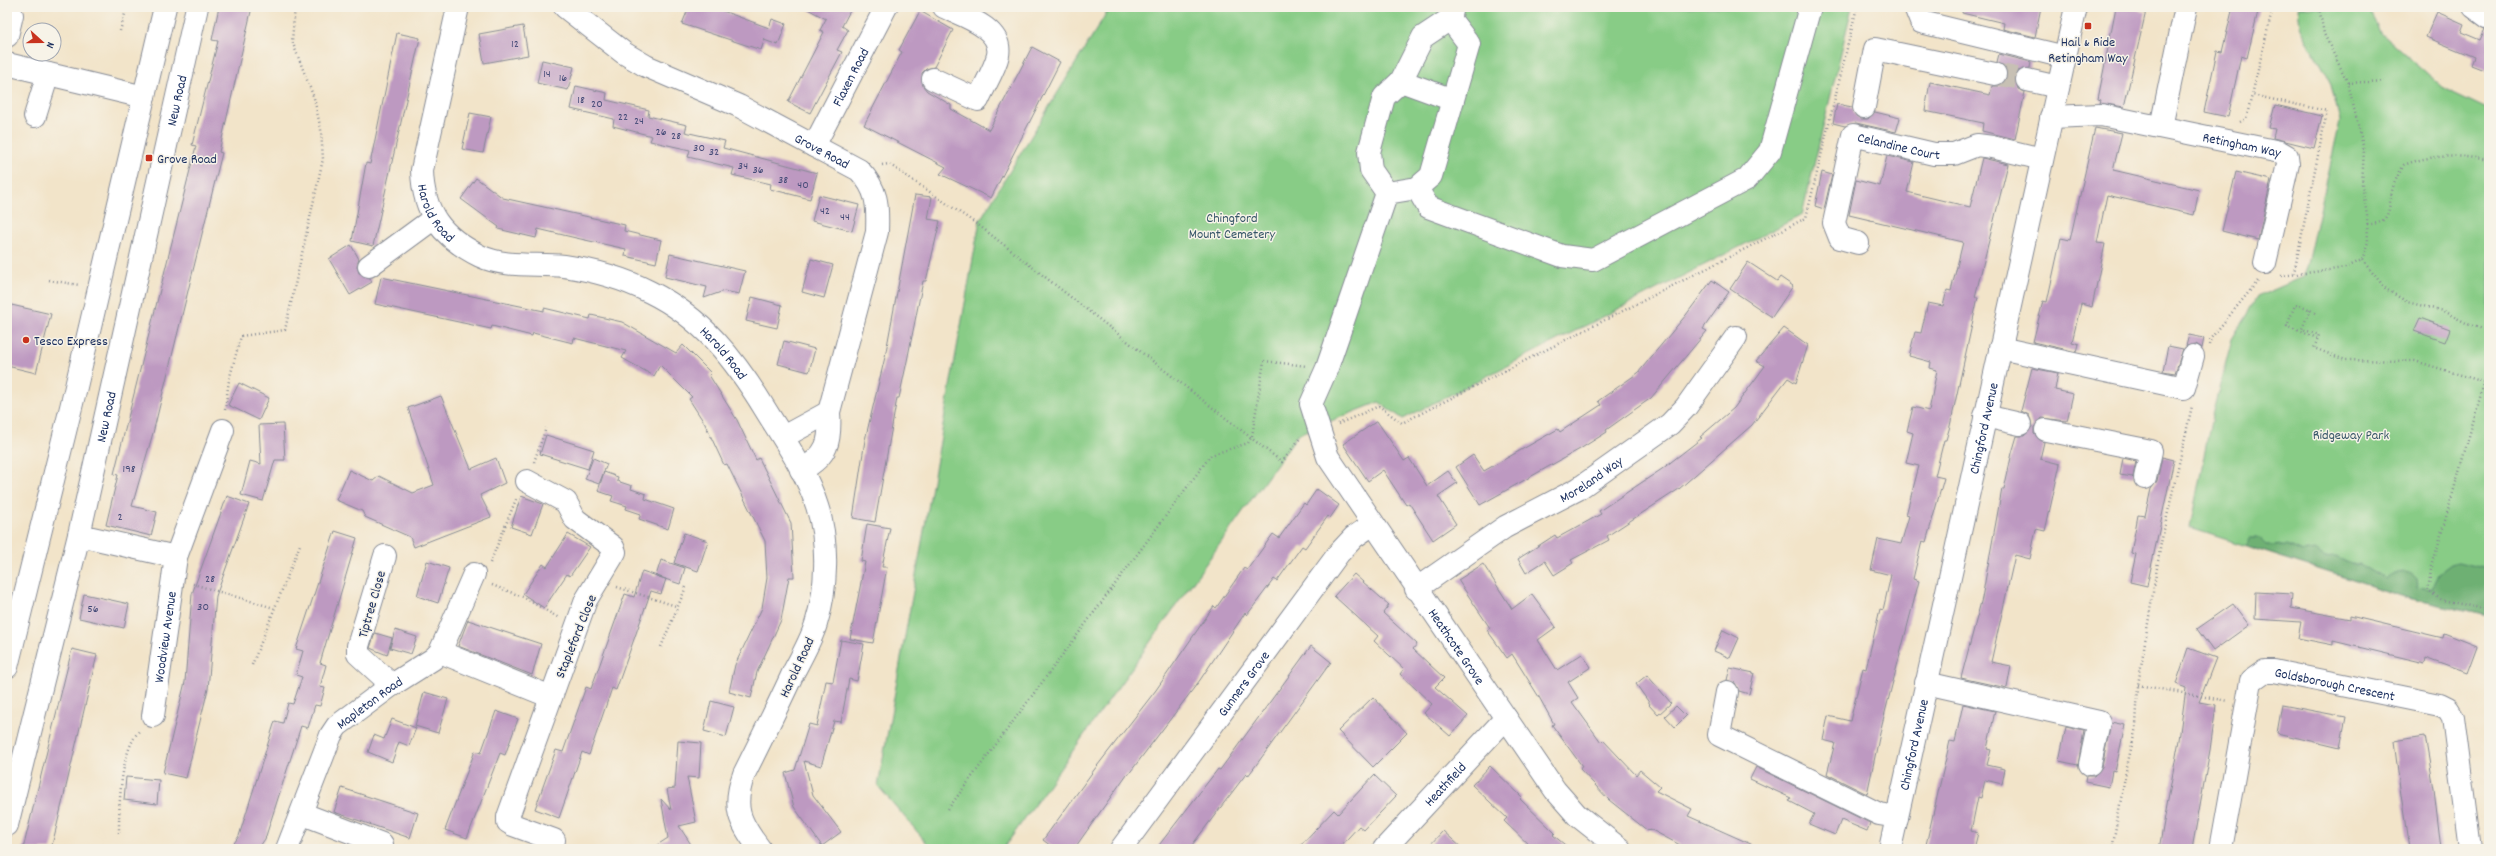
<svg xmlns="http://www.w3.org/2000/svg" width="2496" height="856" font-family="Dekko,sans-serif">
<rect width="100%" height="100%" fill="#f7f3e8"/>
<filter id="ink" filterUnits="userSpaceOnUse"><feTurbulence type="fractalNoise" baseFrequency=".025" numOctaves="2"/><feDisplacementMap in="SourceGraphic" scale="8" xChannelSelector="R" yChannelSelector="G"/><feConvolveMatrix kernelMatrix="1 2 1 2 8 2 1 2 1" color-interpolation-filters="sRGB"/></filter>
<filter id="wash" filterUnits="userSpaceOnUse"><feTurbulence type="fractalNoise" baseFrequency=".012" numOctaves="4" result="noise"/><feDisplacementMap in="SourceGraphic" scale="16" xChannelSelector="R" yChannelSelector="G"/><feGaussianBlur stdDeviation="0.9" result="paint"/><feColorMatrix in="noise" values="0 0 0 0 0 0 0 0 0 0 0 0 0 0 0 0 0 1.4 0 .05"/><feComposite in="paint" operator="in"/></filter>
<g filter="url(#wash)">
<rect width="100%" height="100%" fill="#f2e4c9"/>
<g fill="#88cc86" stroke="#527e72">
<polygon points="1110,7 1852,7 1802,215 1403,419 1379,402 1298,434 1003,849 932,849 878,786 980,220"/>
<polygon points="2298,7 2367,7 2381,33 2445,89 2489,110 2489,616 2412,599 2190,528 2212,415 2232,339 2257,297 2303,277 2308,264 2340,121 2331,85 2300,26"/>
</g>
<path fill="#6eb073" stroke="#447068" d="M2250,539H2260L2267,546L2287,545L2304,552L2314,550L2325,557L2336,556L2355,565L2360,564L2385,579C2394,572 2408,568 2417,579L2418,588L2432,590L2439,573L2451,564L2459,562L2483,568L2489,566V616L2412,599L2246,546Z"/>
<g id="blocks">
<g fill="#bd99c1">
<polygon points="219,7 252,7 219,152 222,153 218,169 153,433 132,506 157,512 151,536 106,525 118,475 114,474 196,146 192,145 218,41 212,40"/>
<polygon points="689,7 712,7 769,28 772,19 786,24 778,45 764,40 765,38 761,50 682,24"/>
<polygon points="804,7 852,7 842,26 848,30 837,50 842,52 810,113 788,102 824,32 820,30 826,19"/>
<polygon points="1963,7 2041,7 2035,37 2003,29 2004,23 1962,13"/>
<polygon points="2116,7 2146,11 2124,107 2100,103 2101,100 2098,99"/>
<polygon points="2233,7 2259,7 2247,58 2241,56 2228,117 2204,112 2217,51 2222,52"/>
<polygon points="920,11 953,30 934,67 926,69 922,73 923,86 927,91 951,105 951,109 989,130 1032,47 1060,62 991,198 940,174 946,167 864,125 902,52 899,50"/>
<polygon points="2437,12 2464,24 2461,32 2480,40 2485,29 2489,30 2489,72 2471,65 2474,57 2426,37"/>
<polygon points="523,26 528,55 484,63 479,34"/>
<polygon points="397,33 420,38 373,246 352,241 366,163 370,164"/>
<polygon points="1999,54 2031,62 2030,68 2018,71 2015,78 2018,89 2025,92 2015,139 1982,131 1983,123 1925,111 1930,82 1990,95 1992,86 1999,86 2007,77 2007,70 1997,62"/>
<polygon points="542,60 574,67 568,90 537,83"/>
<polygon points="576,86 607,93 606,100 649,110 648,116 687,125 685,132 725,141 723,148 817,173 810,199 770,189 771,184 732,175 734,168 688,157 690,150 650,141 652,136 613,126 614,119 571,109"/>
<polygon points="1837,104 1852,107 1856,116 1861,119 1868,119 1875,112 1900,118 1896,132 1856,123 1845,126 1833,123"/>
<polygon points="2275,105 2322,116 2314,148 2273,138 2275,129 2269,128"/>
<polygon points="470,113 491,117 483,153 462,149"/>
<polygon points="2095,128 2122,133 2113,170 2199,190 2194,215 2107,195 2097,243 2105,244 2092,307 2081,304 2072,342 2079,344 2077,352 2033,342 2043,301 2047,302 2061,238 2070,240"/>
<polygon points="1887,156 1914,162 1907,192 1970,207 1982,158 2008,164 1975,297 1978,297 1950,426 1946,440 1944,440 1935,476 1944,478 1926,542 1922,541 1913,579 1919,581 1882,724 1867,794 1827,774 1835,743 1823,740 1828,716 1850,721 1863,668 1866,669 1880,609 1883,610 1891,575 1871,570 1878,539 1901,544 1909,516 1906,515 1919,466 1906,463 1913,433 1907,431 1913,407 1929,411 1937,370 1930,368 1931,362 1909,356 1915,332 1921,333 1928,303 1943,306 1947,290 1951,291 1963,242 1849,215 1856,180 1880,186"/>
<polygon points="1822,172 1832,175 1824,209 1815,206"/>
<polygon points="2236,172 2271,180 2258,240 2222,231"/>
<polygon points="476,178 503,198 625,225 624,231 661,240 656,263 625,256 626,249 576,238 538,229 536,238 498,229 499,227 461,199"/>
<polygon points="819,195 859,205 852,231 812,221"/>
<polygon points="915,195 932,197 928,219 940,221 926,281 923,281 907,361 899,398 897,398 875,522 853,518 865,440 885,357"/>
<polygon points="351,245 359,259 357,267 359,273 370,278 372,282 350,295 329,259"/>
<polygon points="670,254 745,271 739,294 724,291 704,298 707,287 665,277"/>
<polygon points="811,259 833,265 824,298 802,292"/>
<polygon points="1748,262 1777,281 1780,277 1793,286 1772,317 1730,289"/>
<polygon points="381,277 544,311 544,308 590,319 591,315 622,322 676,353 683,345 711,373 709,375 737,420 756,460 759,458 791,523 794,577 789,577 781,620 757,672 751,698 729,692 735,665 762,608 767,578 765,541 727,464 724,465 705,424 689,399 692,397 660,365 654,376 622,358 626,351 574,338 573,343 533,333 532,336 492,326 491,329 375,304"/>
<polygon points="1712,280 1729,292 1703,329 1707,331 1651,398 1606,430 1607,432 1580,449 1480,505 1456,467 1473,455 1484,471 1558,429 1560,432 1601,405 1598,401 1638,373 1686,315"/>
<polygon points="752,297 782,305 777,328 746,321"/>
<polygon points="7,304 51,314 36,373 7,366"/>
<polygon points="2420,318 2450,329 2445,342 2414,331"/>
<polygon points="1784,328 1808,345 1796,383 1788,378 1752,425 1679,489 1607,536 1609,540 1571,560 1573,563 1554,575 1545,561 1526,573 1518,559 1555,535 1557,538 1601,514 1599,511 1662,469 1702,438 1700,437 1734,408 1765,366 1756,361"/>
<polygon points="2189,335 2204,338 2202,348 2196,344 2186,346"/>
<polygon points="784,341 815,349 809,372 778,364"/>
<polygon points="2168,346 2183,349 2175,373 2163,371"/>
<polygon points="2032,368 2058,373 2055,390 2073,394 2067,421 2042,418 2034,427 2034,434 2044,442 2040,459 2060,464 2045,531 2036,529 2030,559 2015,555 1991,662 2011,666 2007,688 1961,678 1982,598 2002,489 2004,489 2012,453 2017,436 2024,436 2032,427 2029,415 2021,411"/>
<polygon points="239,383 269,398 259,420 228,405"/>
<polygon points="441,396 471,469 496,458 505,483 480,495 491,517 414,547 410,537 365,517 362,511 336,500 349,470 373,481 379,476 413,493 434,485 408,408"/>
<polygon points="1377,421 1404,461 1409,458 1427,486 1448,471 1457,483 1438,496 1456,524 1433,540 1409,503 1406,505 1383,470 1368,481 1343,444"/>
<polygon points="283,424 285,460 275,460 263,501 241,495 250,461 261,464 259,425"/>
<polygon points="546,435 594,450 588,469 540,454"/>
<polygon points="2162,457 2174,460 2147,586 2130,582 2136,554 2131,553 2138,515 2145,516 2151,489 2157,481"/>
<polygon points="593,458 607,464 599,484 585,479"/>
<polygon points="2123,458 2136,461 2133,477 2120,475"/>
<polygon points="604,472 618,477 617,481 632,486 631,489 646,494 645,499 674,509 668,529 639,519 641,514 626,509 627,506 611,501 613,496 598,491"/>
<polygon points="1317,489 1339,505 1330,518 1328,516 1305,548 1302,546 1277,581 1274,579 1247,615 1245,613 1200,680 1128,775 1127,774 1074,849 1055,849 1043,840 1094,770 1156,690 1214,606 1216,608 1244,568 1247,570 1273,534 1279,538 1304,503 1306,505"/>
<polygon points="227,496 249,504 216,596 208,689 186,778 163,773 185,682 192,594"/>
<polygon points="521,496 543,504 532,534 511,527"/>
<polygon points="867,524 890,528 882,567 887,567 873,643 850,639 865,562 861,561"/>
<polygon points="335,531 357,538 320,663 326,665 320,687 325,688 320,706 315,705 308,728 301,726 265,839 258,849 230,849 239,836 275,721 283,723 288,703 293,704 302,677 296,675 303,651 296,649"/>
<polygon points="684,533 708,541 698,571 674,563"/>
<polygon points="568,534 590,547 570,576 567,574 544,608 523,594 543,564 547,567"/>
<polygon points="661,560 685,568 680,584 656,576"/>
<polygon points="427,561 449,568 438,603 417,596"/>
<polygon points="1483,564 1512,609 1532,594 1556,627 1538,640 1557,670 1582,654 1591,667 1568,682 1578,698 1572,702 1601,742 1603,740 1636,775 1640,770 1660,787 1656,791 1692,809 1688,816 1762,849 1678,849 1680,845 1650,829 1648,831 1609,800 1580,769 1582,766 1552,725 1554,724 1539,697 1512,654 1507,658 1487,630 1490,628 1458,580"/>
<polygon points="642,571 666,579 661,594 651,591 616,690 612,688 589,755 582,752 559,818 535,809 556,750 563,752 586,687 591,689 625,594 634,597"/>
<polygon points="1354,574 1389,605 1383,613 1417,644 1413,649 1444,678 1435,687 1468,716 1450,736 1424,713 1432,704 1400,674 1404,669 1374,641 1378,636 1334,596"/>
<polygon points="2256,592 2292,594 2291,608 2350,619 2350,616 2443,638 2444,633 2477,646 2467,673 2426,658 2425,663 2333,641 2333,645 2298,638 2301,622 2255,619"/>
<polygon points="84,594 129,604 124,628 79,618"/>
<polygon points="2233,604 2249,625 2213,651 2197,629"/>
<polygon points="468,620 541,644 532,675 458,646"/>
<polygon points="395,630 417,637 411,654 390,648"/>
<polygon points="1723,630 1739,638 1730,658 1714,651"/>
<polygon points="375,633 392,638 387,655 370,648"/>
<polygon points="841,640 864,644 857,681 849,679 841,722 834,721 821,766 804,761 813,795 841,832 822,846 794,807 785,773 795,770 809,724 817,726 826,681 833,682"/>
<polygon points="1311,646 1331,662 1259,761 1248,776 1246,774 1189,849 1156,849 1218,769 1220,770"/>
<polygon points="2188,648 2216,658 2199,702 2216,705 2210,750 2192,849 2159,849 2179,740 2186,688 2176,684"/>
<polygon points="72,649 97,655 57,825 51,849 23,849"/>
<polygon points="1730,668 1754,673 1749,694 1739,691 1735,683 1727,680"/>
<polygon points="1647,675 1671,703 1658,715 1649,705 1650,704 1636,684"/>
<polygon points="424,692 448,699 438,733 415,726"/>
<polygon points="1373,697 1407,733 1373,767 1338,731"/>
<polygon points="711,701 734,707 726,737 704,731"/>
<polygon points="1963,704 1995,711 1987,749 1991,750 1987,765 2005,769 2002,784 1985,780 1981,798 1978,797 1971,831 1978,833 1974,849 1925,849 1950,741 1955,742"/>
<polygon points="2282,705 2346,717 2340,748 2277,733"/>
<polygon points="1676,706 1686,716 1675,727 1665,716"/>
<polygon points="496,711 518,719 505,755 500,753 467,838 445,830 475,751 481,753"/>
<polygon points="392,719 416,728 409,746 399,742 392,762 368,752 374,735 384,739"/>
<polygon points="2111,722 2125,725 2115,772 2112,771 2109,787 2085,782 2086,776 2094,776 2102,767"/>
<polygon points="2066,727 2084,731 2078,765 2059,761"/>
<polygon points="2425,736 2434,789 2441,849 2409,849 2400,788 2394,741"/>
<polygon points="678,741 701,743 699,778 687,777 696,822 679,826 694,849 651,849 668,838 661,799 671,810 667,789 675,788"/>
<polygon points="1490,766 1522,797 1520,799 1555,833 1553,835 1570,849 1533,849 1504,821 1507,818 1472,785"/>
<polygon points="1756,767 1870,823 1867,831 1841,820 1835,835 1809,824 1814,814 1789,801 1791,798 1750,779"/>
<polygon points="1374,775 1396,796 1364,830 1359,826 1338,849 1297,849 1334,810 1338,814"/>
<polygon points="126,777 159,780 157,804 124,800"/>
<polygon points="342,788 418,813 410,838 334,812"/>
<polygon points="1443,831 1463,849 1426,849"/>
</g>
</g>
</g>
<g filter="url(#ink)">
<use href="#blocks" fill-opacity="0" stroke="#868a94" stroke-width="1"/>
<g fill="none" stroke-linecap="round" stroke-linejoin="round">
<polyline stroke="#c7c0b4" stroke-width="22" stroke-dasharray="22 11" stroke-linecap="butt" points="1995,74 2027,80"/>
<defs>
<g id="minor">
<path id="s1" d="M458,7L422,170C423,213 442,237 480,256C505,268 537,263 564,266C593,270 624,279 650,292C703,318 735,360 765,409C784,440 806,471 817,506C829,542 827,589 816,624C811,640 802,656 794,671C778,706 761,740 744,774C732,807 739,822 760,849"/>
<path id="s2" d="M565,7L624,53L646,66L739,106L859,170C878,190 878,205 877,232L829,412C831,441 828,456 801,470"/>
<path id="s3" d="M1453,7L1450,19L1469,44L1431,176L1417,188L1387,193L1327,368L1311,404L1328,457L1555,790L1577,815L1620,849"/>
<polyline points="1915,7 1921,22 2065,57"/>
<polyline points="2474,7 2489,18"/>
<polyline points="7,36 12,15"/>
<polyline points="7,64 144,97"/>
<path d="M933,79L978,100C984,86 995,69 998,55C1003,28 963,16 944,7"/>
<polyline points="2027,80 2058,87"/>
<polyline points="1401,81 1453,100"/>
<polyline points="1864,107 1875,49 1995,74"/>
<polyline points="35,116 48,74"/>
<path id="s4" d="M2051,117L2101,115L2280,152L2287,156L2288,164L2265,263"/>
<polyline points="2161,127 2186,7"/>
<path id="s5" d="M814,146L886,7"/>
<polyline points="1417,188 1428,207 1562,256 1593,260 1747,179 1770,151 1810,7"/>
<polyline points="1387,193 1371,170 1369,152 1384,97 1401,81 1423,37 1450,19"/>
<path id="s6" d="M1858,243L1840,238L1834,223L1853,135L1934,154H1954L1977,145L1992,147L2042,159"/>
<polyline points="369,266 433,219"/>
<polyline points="2000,348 2184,388 2193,356"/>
<polyline points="1985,416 2020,424"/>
<polyline points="2046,430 2151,451 2145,478"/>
<polyline points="783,437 829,412"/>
<polyline points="527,481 566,502 575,519 613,547 615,552 586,600 508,817 508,822 513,825 554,840"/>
<polyline points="79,535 176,557"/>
<polyline points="385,556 358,646 358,654 392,685"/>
<path id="s7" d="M1416,589L1505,527L1578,489L1670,424L1686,407L1736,337"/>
<polyline points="440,652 551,697"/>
<polyline points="1926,683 2099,722 2090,764"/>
<polyline points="1727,692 1719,735 1879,814 1897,817"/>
<path id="s8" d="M153,716L176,557L223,430"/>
<polyline points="303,814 382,844"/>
<path id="s9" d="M7,825L79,535L197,7"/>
<path id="s10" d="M287,849L331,735L337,726L392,685L433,659L440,652L474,574"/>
<path id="s11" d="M1121,849L1339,553L1354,537L1373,524"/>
<path id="s12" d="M1384,849L1506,718"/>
<path id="s13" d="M1890,849L2076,7"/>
<path id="s14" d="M2221,849L2251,681L2265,671H2274L2440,705L2448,709L2453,717L2470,849"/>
</g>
<polyline id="major" points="7,667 75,391 165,7"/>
</defs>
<use href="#minor" stroke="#868a94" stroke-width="24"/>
<use href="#major" stroke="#868a94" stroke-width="24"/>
<g stroke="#868a94" stroke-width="2.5" stroke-dasharray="1 3" stroke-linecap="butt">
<polyline points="2273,7 2252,95 2327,111 2294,273"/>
<polyline points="120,31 127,7"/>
<polyline points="2348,83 2384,81"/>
<polyline points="2240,122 2246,119 2252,95"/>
<polyline points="882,165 889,164 981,227 1282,462 1301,437"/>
<path d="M2367,224C2392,225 2388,207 2392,191C2394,182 2399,173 2404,165C2431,154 2460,155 2489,160"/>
<polyline points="2362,260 2386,289 2407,302 2443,311 2470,325 2489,331"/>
<polyline points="2281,276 2345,268 2362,260 2368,242 2367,216 2362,184 2364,150 2348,83 2324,34 2319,7"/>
<polyline points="49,280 79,285"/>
<polyline points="2310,309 2302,329 2319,335 2314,348 2345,360 2415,361 2484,382"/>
<polyline points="2315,313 2305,307 2295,305 2287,326 2317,338"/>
<polyline points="2209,345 2211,338 2258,281"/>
<polyline points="2489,366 2431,570 2428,591 2442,600 2489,610"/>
<polyline points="225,410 229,380 241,336 285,330 323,159 321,130 314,98 292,41 295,7"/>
<polyline points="1338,424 1379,406 1402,423 1806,218 1857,7"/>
<polyline points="534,462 546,428"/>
<polyline points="490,563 517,497"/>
<polyline points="193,584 274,608"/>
<polyline points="492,585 523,597 559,618"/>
<polyline points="617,587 676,606"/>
<polyline points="661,647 686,587"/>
<polyline points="252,665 300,545"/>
<polyline points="2138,685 2228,701"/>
<polyline points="948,809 1211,455 1248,443 1252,436 1264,361 1307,366"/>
<path d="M119,833C119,805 120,751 140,730"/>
<polyline points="2112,849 2126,771 2136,727 2138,685 2161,543 2192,406"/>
</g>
<use href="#minor" stroke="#fff" stroke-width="22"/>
<use href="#major" stroke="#fff" stroke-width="22"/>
</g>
</g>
<g fill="#c8321e" stroke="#f7f3e8" stroke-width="1.5">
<rect x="2084" y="22" width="8" height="8" rx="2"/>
<rect x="145" y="154" width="8" height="8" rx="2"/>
<circle cx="26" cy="340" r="4"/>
</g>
<g text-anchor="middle" stroke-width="3" stroke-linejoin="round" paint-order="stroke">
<g font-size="12" fill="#444a77">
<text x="515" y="47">12</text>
<text x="547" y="77">14</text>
<text x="563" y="81">16</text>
<text x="581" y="103">18</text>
<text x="597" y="107">20</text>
<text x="623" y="120">22</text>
<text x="639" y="124">24</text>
<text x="661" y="135">26</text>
<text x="676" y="139">28</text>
<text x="699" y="151">30</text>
<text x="714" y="155">32</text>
<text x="743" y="169">34</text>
<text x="758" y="173">36</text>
<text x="783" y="183">38</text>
<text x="803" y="188">40</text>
<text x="825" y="214">42</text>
<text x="845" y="220">44</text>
<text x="129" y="472">198</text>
<text x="120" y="520">2</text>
<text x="210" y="582">28</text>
<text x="203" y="610">30</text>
<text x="93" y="612">56</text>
</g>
<g font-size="14" fill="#1b2f5e" stroke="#f7f3e8" text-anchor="start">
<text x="2088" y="46" text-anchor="middle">Hail &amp; Ride<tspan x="2088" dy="16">Retingham Way</tspan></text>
<text x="157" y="163">Grove Road</text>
<text x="34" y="345">Tesco Express</text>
</g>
<g font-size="14" fill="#1b2f5e" stroke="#f7f3e8">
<text dy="5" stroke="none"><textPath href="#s5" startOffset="78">Flaxen Road</textPath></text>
<text dy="5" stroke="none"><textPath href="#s9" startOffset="744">New Road</textPath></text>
<text dy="5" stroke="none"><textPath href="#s6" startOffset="172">Celandine Court</textPath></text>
<text dy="5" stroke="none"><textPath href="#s4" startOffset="194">Retingham Way</textPath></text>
<text dy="5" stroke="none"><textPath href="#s2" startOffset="296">Grove Road</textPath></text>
<text dy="5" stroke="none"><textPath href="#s1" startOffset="213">Harold Road</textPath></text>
<text dy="5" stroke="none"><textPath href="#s1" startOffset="549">Harold Road</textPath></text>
<text dy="5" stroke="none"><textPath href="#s9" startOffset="420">New Road</textPath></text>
<text dy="5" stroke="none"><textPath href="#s13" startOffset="431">Chingford Avenue</textPath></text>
<text dy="5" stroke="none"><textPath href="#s7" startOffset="207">Moreland Way</textPath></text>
<text transform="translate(371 604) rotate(-74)" y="5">Tiptree Close</text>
<text transform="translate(575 636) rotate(-68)" y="5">Stapleford Close</text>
<text dy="5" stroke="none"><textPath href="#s8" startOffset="80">Woodview Avenue</textPath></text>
<text dy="5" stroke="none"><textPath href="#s3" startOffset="739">Heathcote Grove</textPath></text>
<text transform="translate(796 667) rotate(-65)" y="5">Harold Road</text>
<text dy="5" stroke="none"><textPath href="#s11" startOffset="206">Gunners Grove</textPath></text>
<text dy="5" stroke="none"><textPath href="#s14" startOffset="259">Goldsborough Crescent</textPath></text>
<text dy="5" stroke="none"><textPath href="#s10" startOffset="173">Mapleton Road</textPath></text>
<text dy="5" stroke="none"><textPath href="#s13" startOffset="107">Chingford Avenue</textPath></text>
<text dy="5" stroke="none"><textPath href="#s12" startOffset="89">Heathfield</textPath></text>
</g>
<g font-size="14" fill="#365668" stroke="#f7f3e8">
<text x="1232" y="222">Chingford<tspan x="1232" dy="16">Mount Cemetery</tspan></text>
<text x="2351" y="439">Ridgeway Park</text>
</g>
</g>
<rect width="2496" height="856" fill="none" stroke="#f7f3e8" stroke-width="24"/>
<g transform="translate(42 42) rotate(111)"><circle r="19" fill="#f7f3e8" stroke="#9fa5b1"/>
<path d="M0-3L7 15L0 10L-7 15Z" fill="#c8321e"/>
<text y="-6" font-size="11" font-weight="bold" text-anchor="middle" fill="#1b2f5e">N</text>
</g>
</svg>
